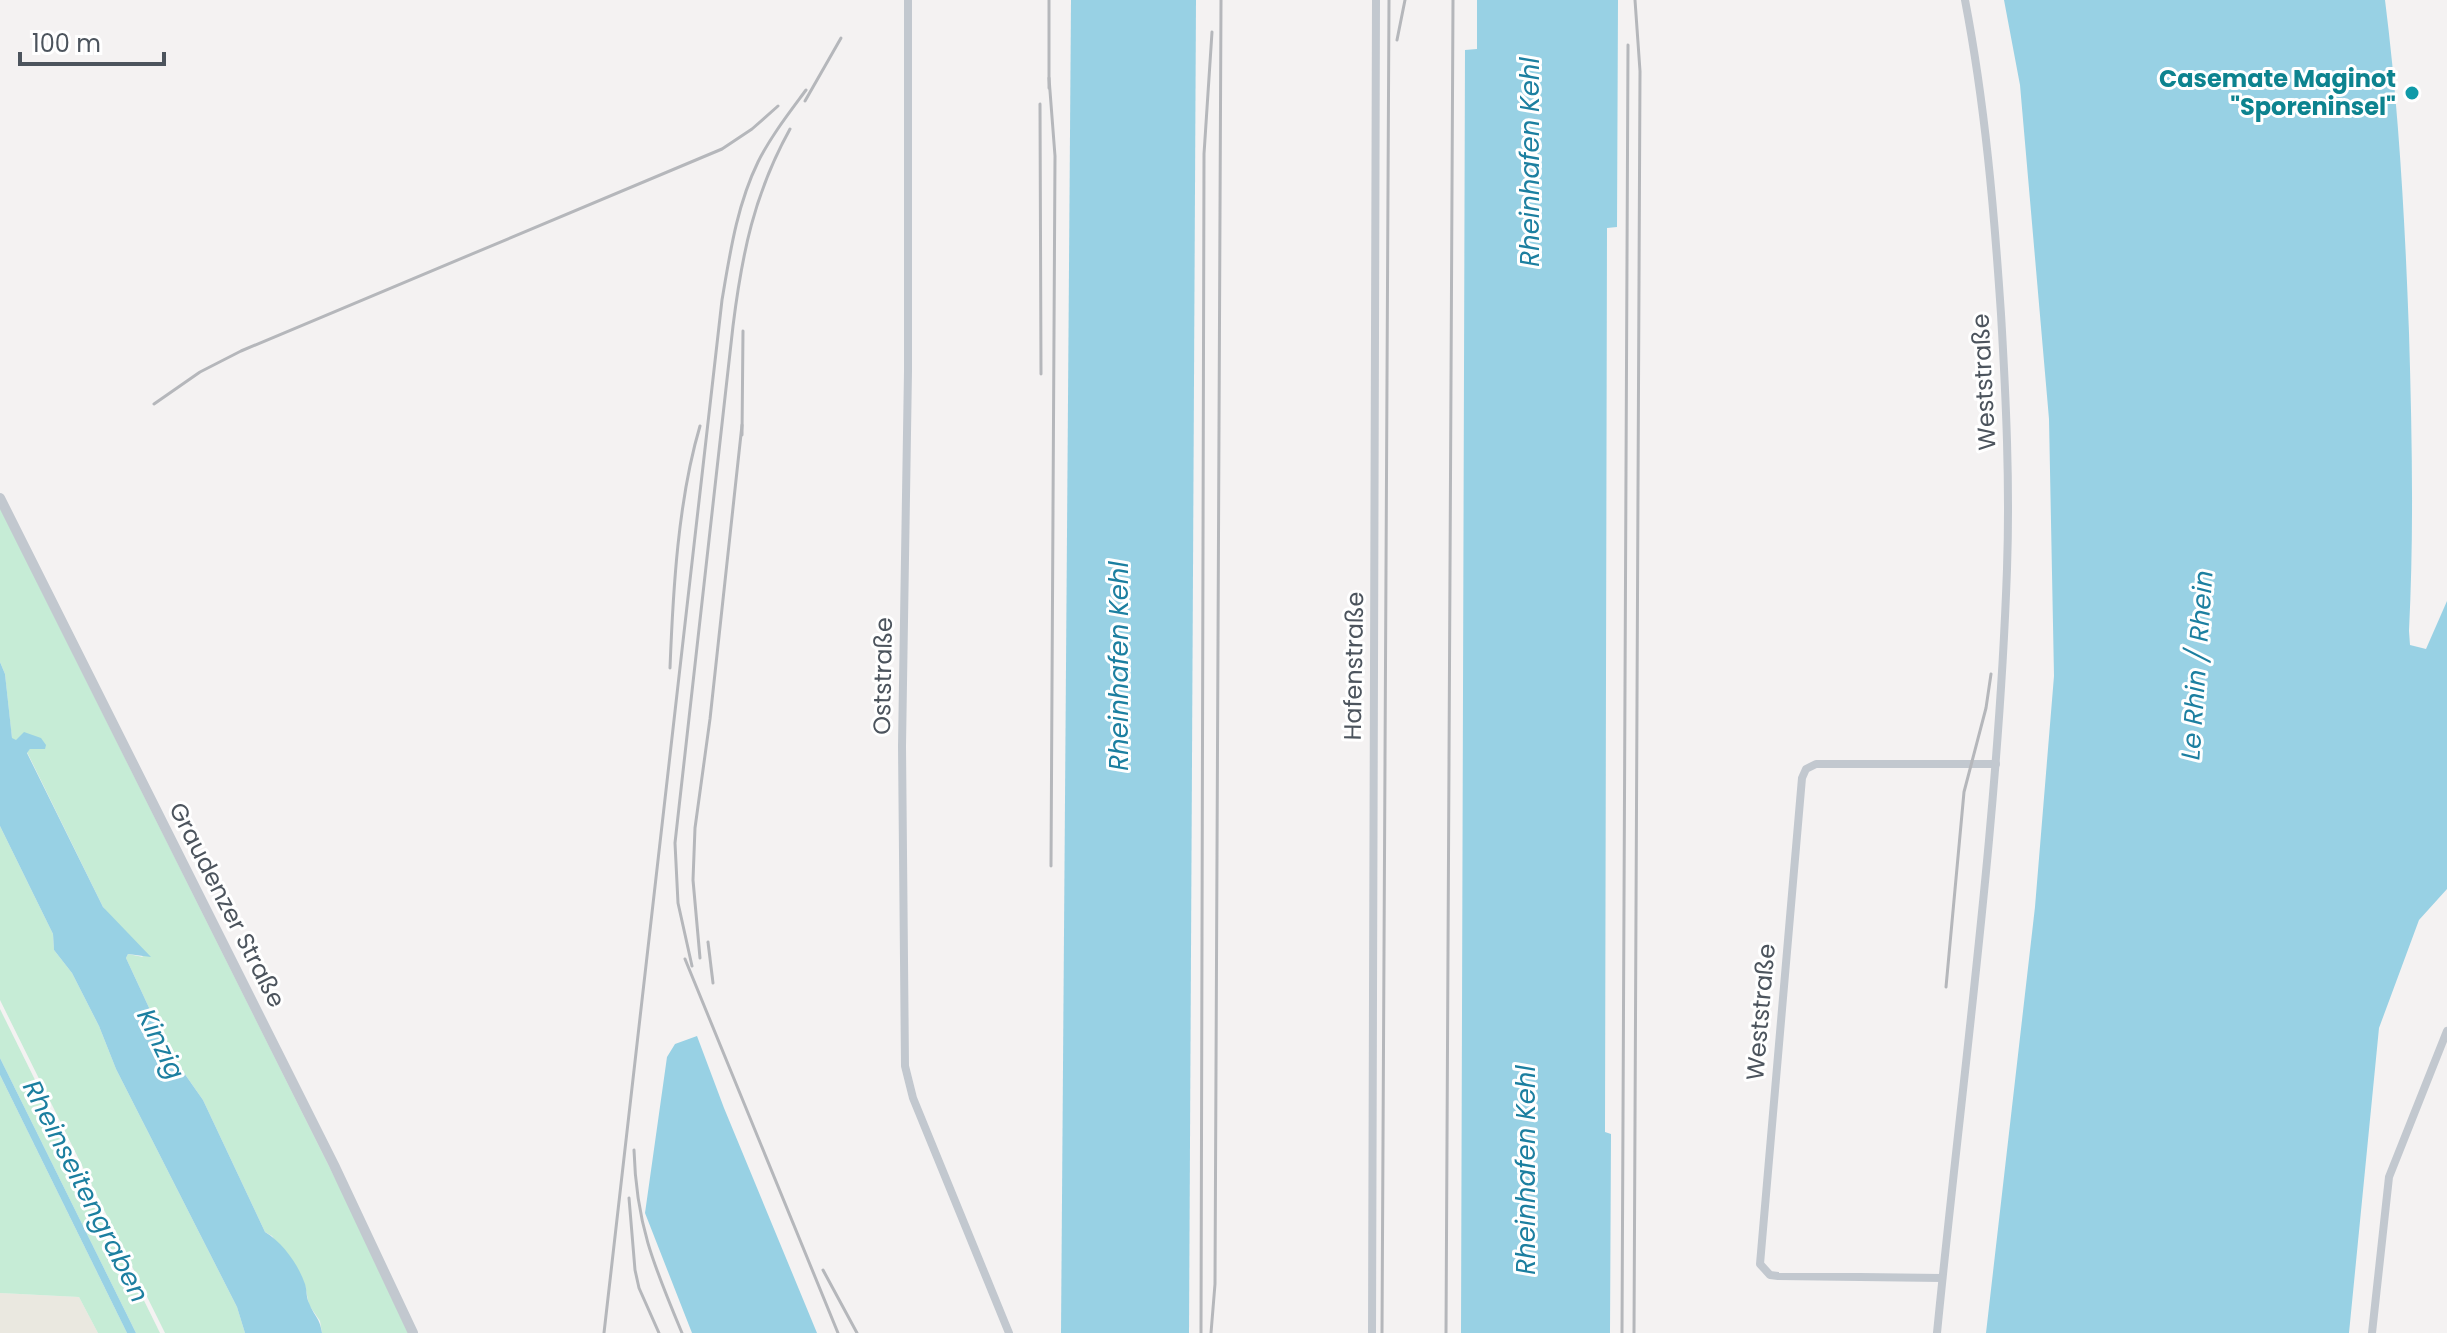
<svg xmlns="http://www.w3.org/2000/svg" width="2447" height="1333" font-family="Poppins,sans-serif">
<rect width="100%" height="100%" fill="#f4f2f2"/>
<polygon fill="#eae8e0" points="0,1293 79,1297 98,1333 0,1333"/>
<g fill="#c6ecd6">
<polygon points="0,508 341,1190 408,1333 322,1333 320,1321 309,1305 305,1285 272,1236 265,1232 203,1100 170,1053 126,958 128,954 143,957 103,907 27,752 30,749 12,739 5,674 0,662"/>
<polygon points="0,826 53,934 54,950 72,973 99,1026 116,1069 237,1307 245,1333 165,1333 0,1000"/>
<polygon points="0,1009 160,1333 136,1333 0,1058"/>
<polygon points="0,1075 127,1333 98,1333 79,1297 0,1293"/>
</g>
<g fill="#98d1e4">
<polygon points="1071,0 1196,0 1189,1333 1061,1333"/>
<polygon points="1477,0 1618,0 1617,227 1607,228 1605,1132 1611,1134 1610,1333 1461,1333 1465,50 1477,49"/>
<path d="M2004,0H2385C2399,111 2405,222 2409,333C2412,433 2414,531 2409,631L2410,645L2426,649L2447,601V889L2419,920L2379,1028L2349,1333H1986L2035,907L2054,676L2049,419L2020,85Z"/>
<path d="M0,662L5,674L12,738L16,740L24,732L41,738L46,745L45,749H30L27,753L103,907L151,957L128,954L126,958L170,1053L203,1100L265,1232C283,1243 298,1264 305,1284C307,1290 306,1297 309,1303C314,1316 320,1318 322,1333H245L237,1307L116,1069L99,1026L72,973L54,950L53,934L0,826Z"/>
<polygon points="697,1036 724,1108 817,1333 692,1333 645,1213 667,1057 675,1044"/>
<polygon points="0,1058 136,1333 127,1333 0,1075"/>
</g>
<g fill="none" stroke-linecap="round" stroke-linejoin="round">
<g stroke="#c2c8cf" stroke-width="8">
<polyline points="908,0 908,371 902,746 905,1066 913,1098 1009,1333"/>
<polyline points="1942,1278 1778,1276 1770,1275 1760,1264 1802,778 1806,769 1816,764 1996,764"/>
<polyline points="1372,1333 1376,0"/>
<path d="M1937,1333C1962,1079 1998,825 2007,569C2010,484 2006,399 2001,314C1994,209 1985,104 1965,0"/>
<polyline points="2372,1333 2389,1177 2447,1031"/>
</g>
<polyline stroke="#c2c8cf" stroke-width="10" points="0,498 334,1165 413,1333"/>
<g stroke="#b5b7bb" stroke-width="3">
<polyline points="1397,40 1405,0"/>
<polyline points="1049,78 1055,156 1051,866"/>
<polyline points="1049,88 1049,0"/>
<polyline points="805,101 841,38"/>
<polyline points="1040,104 1041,374"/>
<polyline points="154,404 200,372 241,351 722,149 752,129 778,106"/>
<polyline points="742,435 743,331"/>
<path d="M670,668C673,591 678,500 700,426"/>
<polyline points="708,942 713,983"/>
<polyline points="700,958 693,880 695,828 710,719 742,425"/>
<polyline points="685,959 838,1333"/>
<path d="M692,966L678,903L675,843L733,326C742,254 754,194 790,129"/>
<polyline points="1946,987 1964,792 1986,708 1991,674"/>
<path d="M634,1150C636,1224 654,1266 682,1333"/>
<polyline points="629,1198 635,1270 639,1288 659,1333"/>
<polyline points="823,1270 857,1333"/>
<path d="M604,1333L722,300C730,253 737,205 758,162C771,136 789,113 806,90"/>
<polyline points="1201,1333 1204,154 1212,32"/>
<polyline points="1211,1333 1215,1284 1221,0"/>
<polyline points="1382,1333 1389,0"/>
<polyline points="1446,1333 1453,0"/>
<polyline points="1622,1333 1628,45"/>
<polyline points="1634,1333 1640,71 1635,0"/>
</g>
</g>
<circle fill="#0f9aa8" stroke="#fff" stroke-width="3" cx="2412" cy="93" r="8"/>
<g text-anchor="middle" stroke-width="6" stroke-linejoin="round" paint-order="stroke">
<g font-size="24" font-weight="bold" fill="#0d838f" stroke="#fff" text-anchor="end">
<text x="2396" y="87">Casemate Maginot<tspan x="2396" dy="28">"Sporeninsel"</tspan></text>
</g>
<g font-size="24" fill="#4c545d" stroke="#fff">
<text transform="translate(1984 382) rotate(-93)" y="8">Weststraße</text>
<text transform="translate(1354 666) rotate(-89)" y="8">Hafenstraße</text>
<text transform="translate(883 676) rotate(-89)" y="8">Oststraße</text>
<text transform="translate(227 905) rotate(63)" y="8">Graudenzer Straße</text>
<text transform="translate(1761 1012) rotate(-85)" y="8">Weststraße</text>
</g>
<g font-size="26" font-style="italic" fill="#1c7fa0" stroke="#fff">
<text transform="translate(1530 162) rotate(-90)" y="9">Rheinhafen Kehl</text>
<text transform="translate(2197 665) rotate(-86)" y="9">Le Rhin / Rhein</text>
<text transform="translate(1119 666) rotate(-90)" y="9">Rheinhafen Kehl</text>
<text transform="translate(161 1044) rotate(64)" y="9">Kinzig</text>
<text transform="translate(1526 1170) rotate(-90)" y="9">Rheinhafen Kehl</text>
<text transform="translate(86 1191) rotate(63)" y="9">Rheinseitengraben</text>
</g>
</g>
<path d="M20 52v12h144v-12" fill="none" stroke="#4c545d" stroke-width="4"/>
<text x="32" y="52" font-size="24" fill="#4c545d" stroke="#ffffff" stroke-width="6" paint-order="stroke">100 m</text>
</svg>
